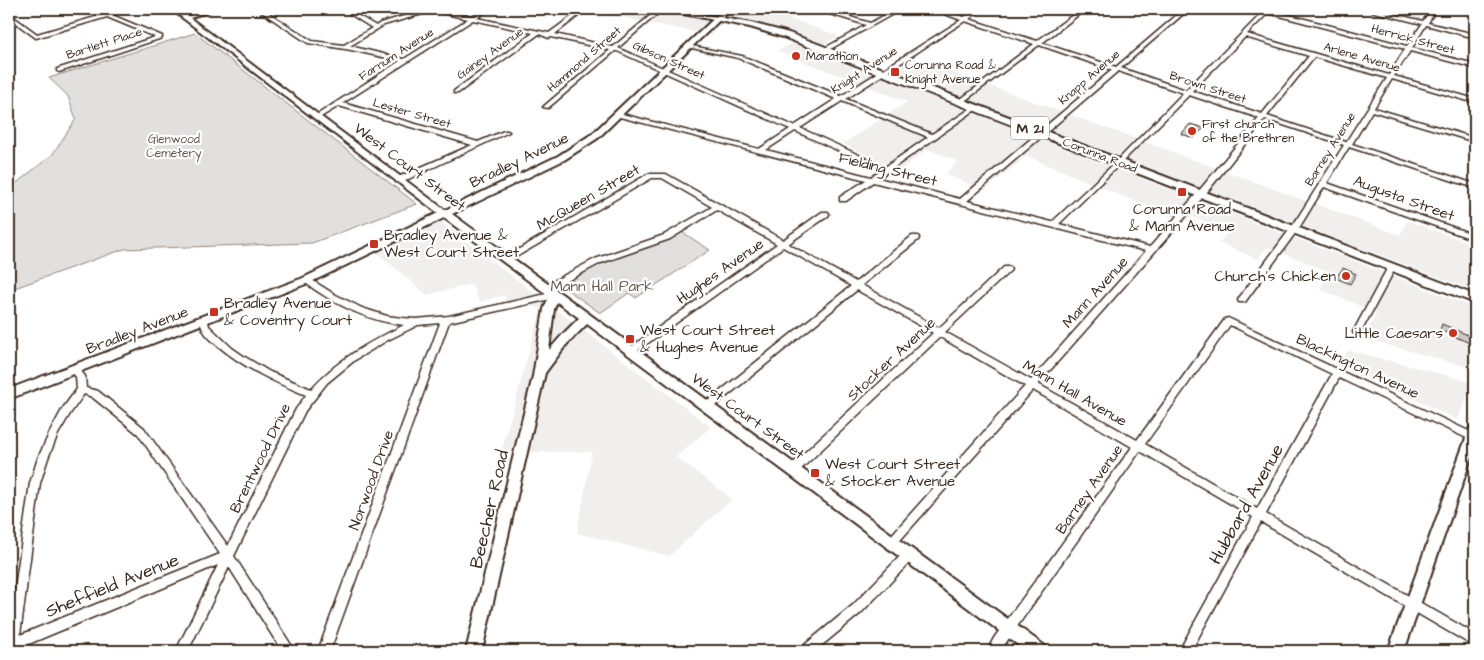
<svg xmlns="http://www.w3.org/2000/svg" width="1484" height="660" font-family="'Architects Daughter',sans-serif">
<rect width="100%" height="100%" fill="#fff"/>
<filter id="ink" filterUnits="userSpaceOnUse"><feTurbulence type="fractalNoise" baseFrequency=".02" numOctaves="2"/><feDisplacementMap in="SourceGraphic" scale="10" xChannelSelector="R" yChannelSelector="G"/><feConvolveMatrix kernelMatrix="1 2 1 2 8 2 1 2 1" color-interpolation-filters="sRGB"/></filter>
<g filter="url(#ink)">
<g fill="#f1efee">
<polygon points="550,9 644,9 723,24 710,35 590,11 584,16"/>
<polygon points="680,9 757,9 755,11 788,18 838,36 823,45 768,26"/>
<polygon points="793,43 1475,308 1475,369 1363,338 1377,313 1320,289 1328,271 1267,247 1258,259 1219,243 1229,230 1179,212 1173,217 1026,156 984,191 946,174 958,161 927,149 900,170 843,144 907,102 777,51"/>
<polygon points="911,57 1400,235 1407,221 1475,245 1475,291 891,71"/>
<polygon points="429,213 711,427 676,457 732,499 669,556 577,533 592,452 501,452 541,309 530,305 507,307 505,295 479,302 472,284 427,295 367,244"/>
<polygon points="1348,350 1472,382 1458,420 1340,364"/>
</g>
<g fill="#e2e0de" stroke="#8e857e">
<polygon points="195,33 417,204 312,243 124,249 9,290 9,189 52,155 76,119 68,96 49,78"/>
<polygon points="682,232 710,250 636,298 629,293 600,313 562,286 587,269 671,239"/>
</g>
<g fill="#cfcac7" stroke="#3b2a1e">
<polygon points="1190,124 1204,128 1194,138 1181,134"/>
<polygon points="1343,268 1356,274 1350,284 1336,278"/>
<polygon points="1442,324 1475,338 1474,345 1440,330"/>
</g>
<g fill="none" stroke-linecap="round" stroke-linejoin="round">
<defs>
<g id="street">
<polygon points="123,9 131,9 112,15 162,36 162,38 59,72 57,71 57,69 155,37 107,17 36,38 9,18 9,14 11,15 37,34"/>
<polygon points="209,9 217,9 187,19 182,18"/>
<path d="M257,9H263L312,41L344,45L372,28L342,9H347L376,26L380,23L428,9H436L472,16L484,9H489L477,18L549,33L582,9H587L555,34L613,47L658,9H663L618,48L794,126L836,99L738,58L687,47V45L742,56L841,96L961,20L931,9H938L964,17L978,9H983L969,19L1037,41L1081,9H1086L1042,43L1116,67L1184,9H1189L1121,68L1186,90L1263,12L1257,9H1271V10L1407,46L1422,24L1366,10V9H1373L1423,21L1432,9H1436L1428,23L1475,34V38L1426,25L1412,48L1475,64V68L1410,51L1394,76L1475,99V103L1392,79L1374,108L1475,138V142L1372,111L1352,144L1475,184V188L1349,147L1327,183L1475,235V240L1324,187L1299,228L1245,302H1239L1238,300L1239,298L1293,225L1344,145L1265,119L1204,196L1038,384L1137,440L1225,319L1228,318L1475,434V442L1339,378L1266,514L1475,634V647L1261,522L1191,651H1179L1253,517L1140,451L1000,651H987L994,638L1132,447L1033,390L896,545L892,547L888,545L886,542L888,539L1025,386L940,337L798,472L794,473L790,472L789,469L790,466L933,333L857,290L710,410H704L702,407L704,404L851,286L783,247L634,353H628L627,351L628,349L777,244L717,210L670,239L601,263L550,290H544L543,288L544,286L595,259L664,235L712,207L662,178H652L509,261H503L502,259L648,174H666L783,240L822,212H828L829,214L828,216L788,244L856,282L912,236H918L919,238L918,240L862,285L939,328L1004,267H1010L1011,269L1010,271L945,332L1031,380L1146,251L873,182L846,201H840V197L866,180L616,116V114L618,113L759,149L790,129L617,51H615L548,108L543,107L610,50L551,37L549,38L539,34L458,93H454V91L533,33L473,20L343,103L478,142L504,131H508L509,132L402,182H396V178L472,145L339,106L319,118H315V116L400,61L351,50L308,43ZM433,11L468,19L404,59L350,46L384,25ZM1268,13L1405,49L1389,75L1247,34ZM965,21L1034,44L958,101V103H962L1039,45L1112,70L960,199L878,178L889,171L978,108L973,107L932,134L846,99ZM1245,37L1309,56L1262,114L1192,91ZM1314,57L1387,78L1346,142L1267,116ZM1118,71L1183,93L1117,161L1052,222L967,201ZM1189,95L1259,118L1198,192L1150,247L1059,224L1121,163ZM842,101L928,137L885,167L800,128ZM795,131L881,170L871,177L766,150ZM1230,325L1332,374L1257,509L1145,444Z"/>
<polygon points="817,9 824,9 870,23 896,9 902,9 825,52 822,50 823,49 866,25 817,10"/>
<polygon points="1392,264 1396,267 1361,332 1360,334 1354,334 1353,332 1388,267"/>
<path d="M307,277L334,294L362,308L387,316L402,318L416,319L449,316L555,292L559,295L555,298L449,322L330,651H318L440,323L418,325L386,341L355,360L327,383L305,411L234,556L295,651H282L229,567L188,651H176L218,565L19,648L18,651H9V631L30,483L38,458L49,434L63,408L77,389L76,377L70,370L72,368H78L85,376L86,388L98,391L144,428L228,546L296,409L306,395C274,382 244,368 217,345C209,338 201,331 200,320L201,318H207L209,326L232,348L245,357L270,372L311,389C337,360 369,342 404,325C367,321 334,304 304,282L303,280L304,278ZM84,394L92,397L138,434L220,554L20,635L40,483L48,458L58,434L70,414Z"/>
<polygon points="909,550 913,551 915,555 913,559 861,613 815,651 800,651 802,647 853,605 905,551"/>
</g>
<g id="secondary">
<path d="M171,9H178L445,210L558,156L592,134L724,9H731L598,138L564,160L452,214L1045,646L1047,651H1026L587,324L566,345L545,373L482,651H466L533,376L544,309L549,296L444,218L311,282L9,399V389L303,278L438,213ZM557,302L579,318L564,333L549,350L554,309Z"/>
<polygon points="1475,425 1475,447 1404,651 1388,651 1469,430 1471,426"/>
</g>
<polygon id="primary" points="658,9 673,9 751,23 789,33 1475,295 1475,303 783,37 750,27"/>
</defs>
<use href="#street" stroke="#3b2a1e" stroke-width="3"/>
<use href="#secondary" stroke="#3b2a1e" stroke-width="4"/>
<use href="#primary" stroke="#3b2a1e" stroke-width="4"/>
<use href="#street" fill="#fff" fill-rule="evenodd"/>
<use href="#secondary" fill="#fff" fill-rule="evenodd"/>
<use href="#primary" fill="#fff" fill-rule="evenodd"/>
</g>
</g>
<g fill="#c8321e" stroke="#fff" stroke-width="2">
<circle cx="796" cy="56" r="5"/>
<rect x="890" y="67" width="10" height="10" rx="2.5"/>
<circle cx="1192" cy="131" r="5"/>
<rect x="1177" y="187" width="10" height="10" rx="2.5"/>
<rect x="369" y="239" width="10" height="10" rx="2.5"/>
<circle cx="1346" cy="276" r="5"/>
<rect x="209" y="307" width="10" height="10" rx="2.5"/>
<circle cx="1453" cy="333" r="5"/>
<rect x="625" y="334" width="10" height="10" rx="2.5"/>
<rect x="810" y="468" width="10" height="10" rx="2.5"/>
</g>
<g text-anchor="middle" stroke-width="4.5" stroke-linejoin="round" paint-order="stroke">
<g font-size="12" fill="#3b2a1e" stroke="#fff">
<text transform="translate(1413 39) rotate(15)" y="4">Herrick Street</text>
<text transform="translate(104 43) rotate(-18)" y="4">Bartlett Place</text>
<text transform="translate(490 53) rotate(-36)" y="4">Gainey Avenue</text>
<text transform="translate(396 54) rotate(-33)" y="4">Farnum Avenue</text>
<text transform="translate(1362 57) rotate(16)" y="4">Arlene Avenue</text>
<text transform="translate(584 59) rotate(-41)" y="4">Hammond Street</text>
<text transform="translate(669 60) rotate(24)" y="4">Gibson Street</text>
<text transform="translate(864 70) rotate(-33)" y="4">Knight Avenue</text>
<text transform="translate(1089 77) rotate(-41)" y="4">Knapp Avenue</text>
<text transform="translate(1208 87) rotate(18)" y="4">Brown Street</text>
<text transform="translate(412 113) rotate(16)" y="4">Lester Street</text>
<text transform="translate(1330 149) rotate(-58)" y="4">Barney Avenue</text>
<text transform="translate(1100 155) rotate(21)" y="4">Corunna Road</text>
</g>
<g font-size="12" fill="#3b2a1e" stroke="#fff" text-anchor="start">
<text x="806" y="60">Marathon</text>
<text x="905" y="69">Corunna Road &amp;<tspan x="905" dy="14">Knight Avenue</tspan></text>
<text x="1202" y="128">First church<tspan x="1202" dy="14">of the Brethren</tspan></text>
</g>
<g font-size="12" fill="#65584e" stroke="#fff">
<text x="174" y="143">Glenwood<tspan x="174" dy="14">Cemetery</tspan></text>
</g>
<rect fill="#fff" stroke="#766a62" stroke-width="1" x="1011" y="116.5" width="38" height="23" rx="4"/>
<g font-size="14" font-weight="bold" fill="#3b2a1e">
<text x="1030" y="133">M 21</text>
</g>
<g font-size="15" fill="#3b2a1e" stroke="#fff">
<text transform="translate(519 160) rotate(-26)" y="5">Bradley Avenue</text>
<text transform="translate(410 167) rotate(37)" y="5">West Court Street</text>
<text transform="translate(888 169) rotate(14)" y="5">Fielding Street</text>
<text transform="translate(588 197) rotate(-30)" y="5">McQueen Street</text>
<text transform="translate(1404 198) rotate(20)" y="5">Augusta Street</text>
<text transform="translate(720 271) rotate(-35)" y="5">Hughes Avenue</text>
<text transform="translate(1095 292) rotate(-48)" y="5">Mann Avenue</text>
<text transform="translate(137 330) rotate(-21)" y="5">Bradley Avenue</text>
<text transform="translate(891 359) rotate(-43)" y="5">Stocker Avenue</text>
<text transform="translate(1358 366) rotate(25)" y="5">Blackington Avenue</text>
<text transform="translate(1075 393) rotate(30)" y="5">Mann Hall Avenue</text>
<text transform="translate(748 416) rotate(36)" y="5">West Court Street</text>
<text transform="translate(260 458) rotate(-64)" y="5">Brentwood Drive</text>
<text transform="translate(371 480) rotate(-70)" y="5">Norwood Drive</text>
<text transform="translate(1089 489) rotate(-55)" y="5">Barney Avenue</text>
</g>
<g font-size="15" fill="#3b2a1e" stroke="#fff" text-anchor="start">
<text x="1182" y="214" text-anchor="middle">Corunna Road<tspan x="1182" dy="17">&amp; Mann Avenue</tspan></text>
<text x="384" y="240">Bradley Avenue &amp;<tspan x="384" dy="17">West Court Street</tspan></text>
<text x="1336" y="281" text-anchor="end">Church's Chicken</text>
<text x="224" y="308">Bradley Avenue<tspan x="224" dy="17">&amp; Coventry Court</tspan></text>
<text x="640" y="335">West Court Street<tspan x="640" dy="17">&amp; Hughes Avenue</tspan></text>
<text x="1443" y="338" text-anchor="end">Little Caesars</text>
<text x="825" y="469">West Court Street<tspan x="825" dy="17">&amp; Stocker Avenue</tspan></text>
</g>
<g font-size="15" fill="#65584e" stroke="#fff">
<text x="602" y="291">Mann Hall Park</text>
</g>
<g font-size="18" fill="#3b2a1e" stroke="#fff">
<text transform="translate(1246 504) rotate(-61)" y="6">Hubbard Avenue</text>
<text transform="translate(489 509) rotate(-77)" y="6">Beecher Road</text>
<text transform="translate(112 585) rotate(-22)" y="6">Sheffield Avenue</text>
</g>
</g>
<rect width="1484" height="660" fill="none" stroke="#fff" stroke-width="30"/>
<rect x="15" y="15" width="1454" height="630" fill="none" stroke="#3b2a1e" stroke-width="2" filter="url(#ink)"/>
</svg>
